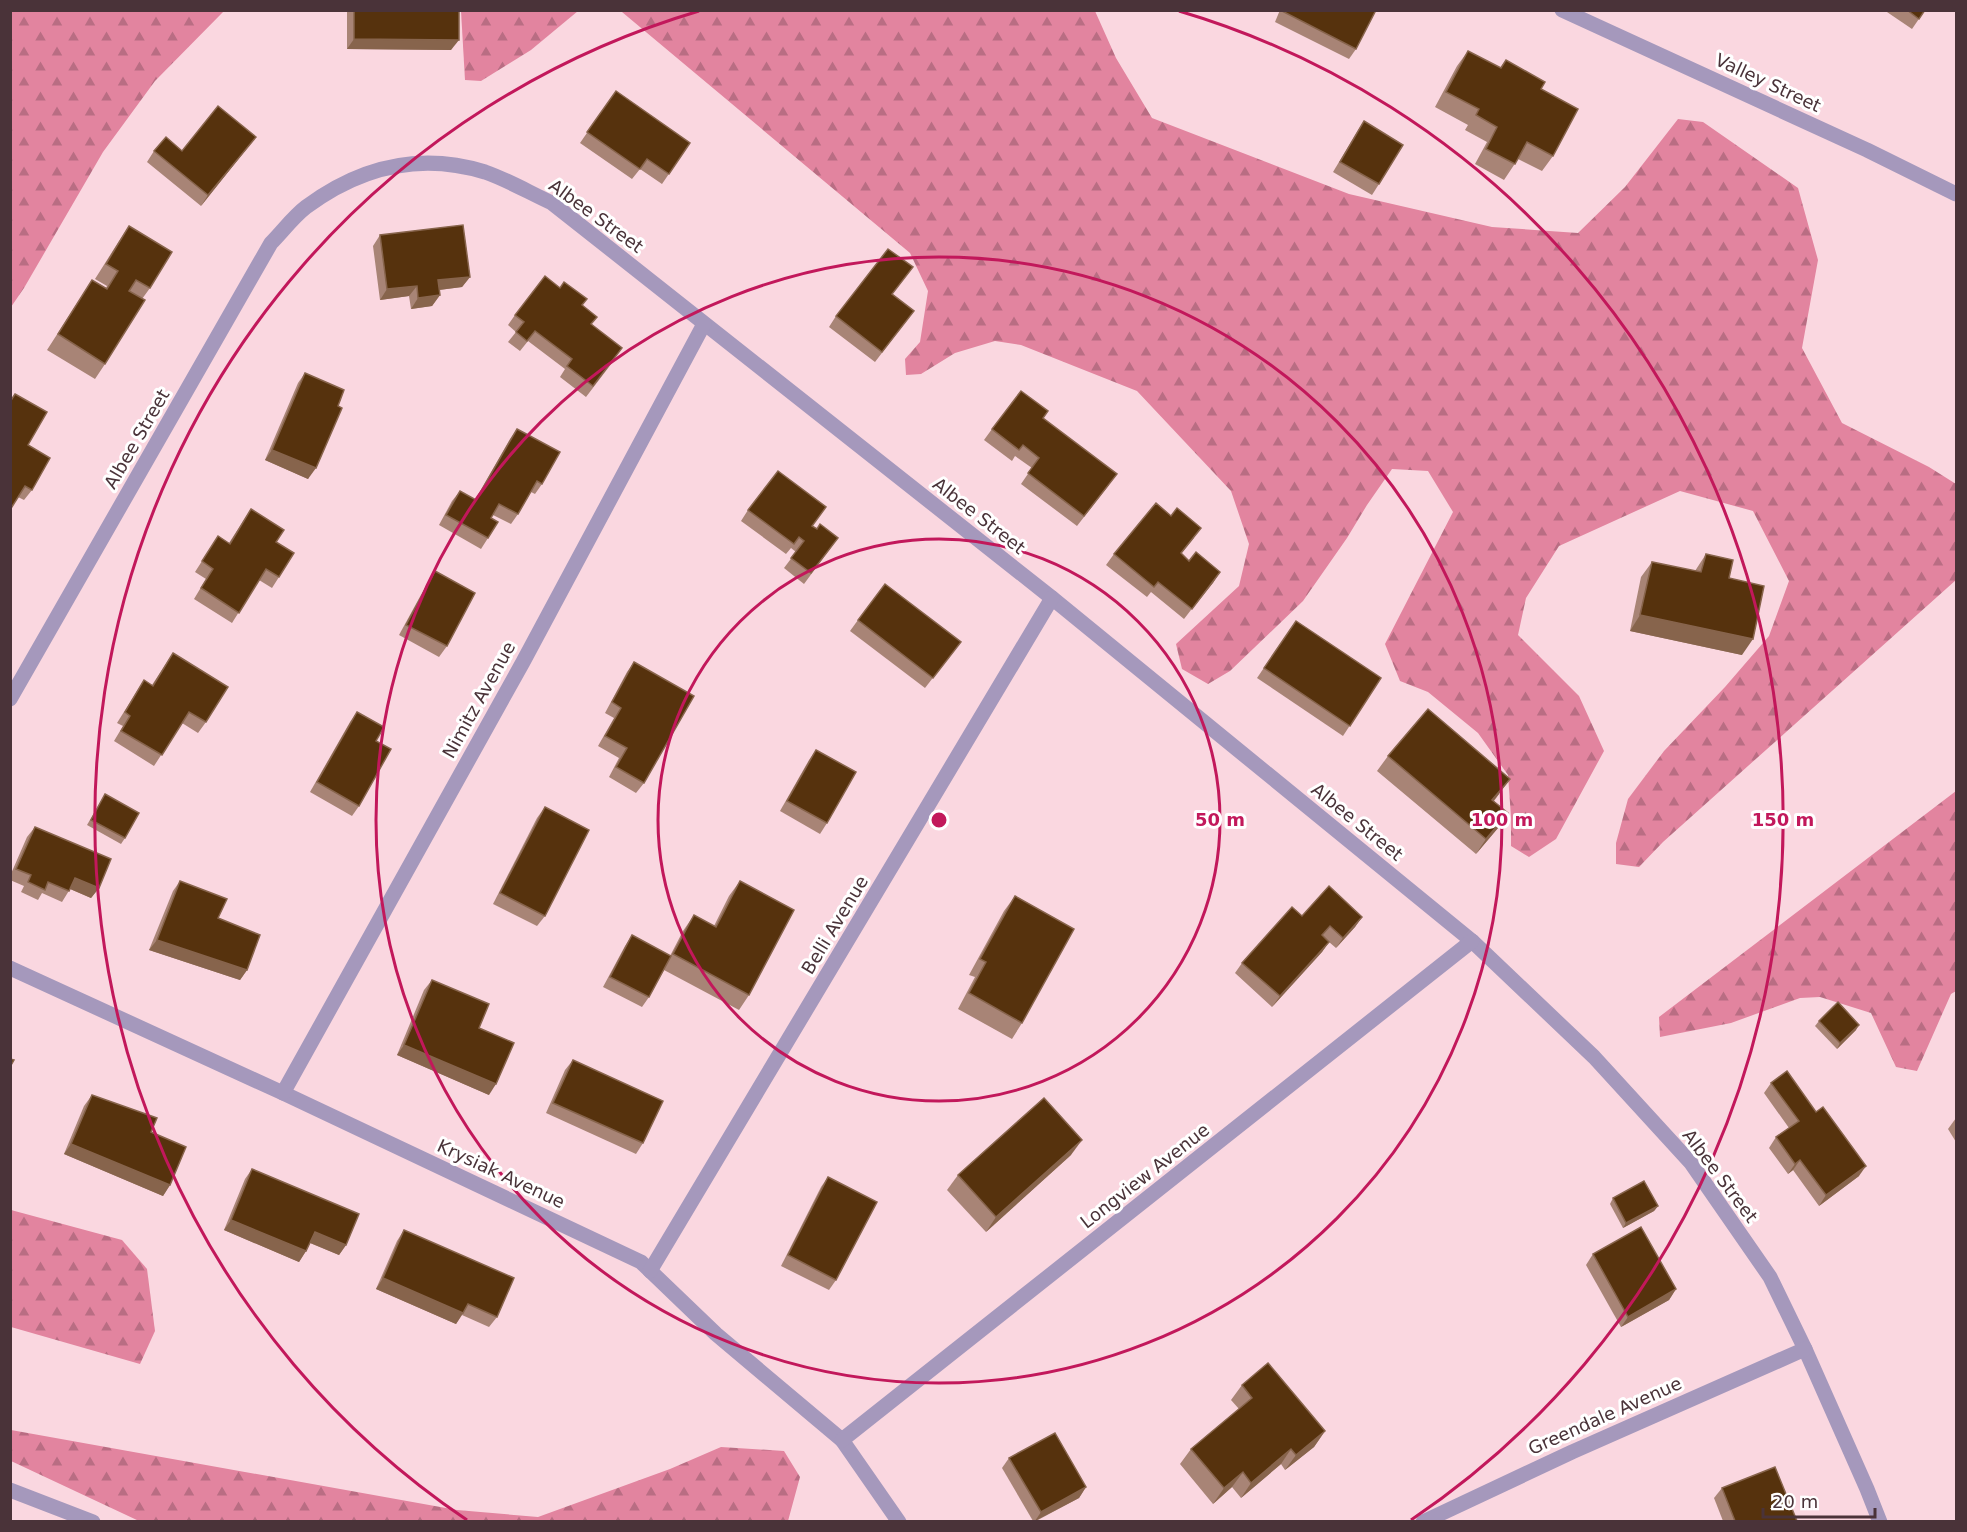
<svg xmlns="http://www.w3.org/2000/svg" width="1967" height="1532" font-family="'DejaVu Sans',sans-serif">
<defs>
<pattern id="forest-firs" width="22" height="20" patternUnits="userSpaceOnUse" patternTransform="scale(1.5)"><rect width="22" height="20" fill="#e2849f"/><path d="M5 1l3.5 6h-7zM16 11l3.5 6h-7z" fill="#b96d83"/></pattern>
</defs>
<rect width="100%" height="100%" fill="#fad7e0"/>
<g fill="url(#forest-firs)">
<polygon points="11,10 224,11 155,81 103,152 24,288 11,307"/>
<polygon points="461,11 461,10 578,11 531,50 481,81 465,80"/>
<polygon points="614,11 1095,11 1116,58 1152,118 1349,194 1492,227 1578,233 1625,187 1678,119 1703,122 1798,188 1818,260 1802,348 1842,423 1929,467 1956,484 1956,580 1663,842 1639,867 1616,864 1616,843 1628,799 1664,751 1725,687 1769,636 1789,581 1753,511 1680,491 1559,546 1526,598 1518,635 1579,696 1604,751 1556,839 1529,857 1511,846 1511,817 1508,775 1478,733 1428,692 1400,681 1385,644 1453,512 1428,471 1392,469 1367,505 1347,538 1303,601 1230,671 1208,684 1182,669 1176,644 1239,586 1249,544 1231,491 1137,391 1021,345 995,341 955,353 921,374 906,375 905,359 920,342 928,291 910,253 622,12"/>
<polygon points="1956,791 1956,991 1951,994 1917,1071 1896,1067 1871,1013 1820,997 1800,998 1731,1023 1660,1037 1659,1017"/>
<polygon points="11,1210 122,1240 147,1269 155,1331 140,1364 11,1327"/>
<polygon points="11,1430 457,1510 538,1517 670,1469 721,1447 784,1451 800,1477 788,1521 139,1521 11,1461"/>
</g>
<g fill="none" stroke-linecap="round" stroke-linejoin="round">
<polyline stroke="#a598bc" stroke-width="15" points="10,1490 93,1522"/>
<g stroke="#a598bc" stroke-width="15">
<polyline points="1562,10 1867,150 1956,194"/>
<path d="M10,699L271,243C282,232 293,217 306,207C360,167 420,152 485,172C508,180 530,193 552,203L1052,598L1472,941L1594,1057L1691,1163L1770,1277L1805,1349L1867,1489L1880,1522"/>
<polyline points="10,968 283,1093 641,1262 716,1334 842,1440 899,1522"/>
<polyline points="283,1093 523,662 704,324"/>
<polyline points="650,1271 1052,598"/>
<polyline points="842,1440 1472,941"/>
<polyline points="1423,1522 1572,1452 1805,1349"/>
</g>
</g>
<g fill="#a88476">
<polygon points="347,10 459,10 451,50 347,49"/>
<polygon points="1280,10 1376,10 1356,49 1349,59 1275,22"/>
<polygon points="1884,10 1925,10 1912,29"/>
<polygon points="1468,51 1500,68 1506,60 1541,89 1553,156 1542,171 1518,159 1504,180 1475,164 1487,142 1465,130 1468,125 1435,107 1457,66"/>
<polygon points="616,91 690,143 662,184 640,169 632,179 580,143"/>
<polygon points="1364,121 1379,184 1372,195 1333,172 1357,132"/>
<polygon points="256,137 248,147 201,206 147,162 154,151 182,151"/>
<polygon points="129,226 150,288 142,299 105,364 95,379 47,350 92,280 106,288 107,286 95,279 119,241"/>
<polygon points="380,235 470,277 462,287 439,290 440,295 432,306 411,309 409,296 380,300 373,246"/>
<polygon points="913,267 892,294 914,311 875,362 829,327 836,316"/>
<polygon points="583,305 592,324 615,359 586,397 560,377 565,369 528,341 520,351 508,342 516,332 508,325 515,315"/>
<polygon points="305,373 338,406 308,479 265,460 298,383"/>
<polygon points="15,394 28,445 32,490 24,500 18,497 10,510 10,400"/>
<polygon points="1043,418 1109,485 1077,526 1021,484 1032,468 1015,456 1012,461 984,440 992,429"/>
<polygon points="517,429 542,484 535,494 531,492 518,514 511,524 493,515 491,518 488,538 481,549 439,525 452,501 460,491 475,500 510,439"/>
<polygon points="251,509 276,542 279,577 272,588 259,580 232,623 194,599 206,579 195,572 218,536 229,543"/>
<polygon points="748,510 812,526 817,529 838,538 804,584 784,568 796,552 791,548 786,554 741,521"/>
<polygon points="1171,516 1194,538 1181,554 1189,561 1220,572 1184,619 1151,592 1147,597 1106,565 1114,554"/>
<polygon points="1706,554 1729,578 1742,655 1630,631 1641,577 1652,562 1695,571"/>
<polygon points="435,571 447,646 439,657 399,635 428,582"/>
<polygon points="858,620 953,652 925,688 850,631"/>
<polygon points="1296,621 1381,678 1343,736 1257,678"/>
<polygon points="173,653 206,722 198,733 182,723 154,766 114,741 123,726 117,723 137,691 144,680 152,685"/>
<polygon points="634,662 644,783 636,793 609,777 619,758 598,746 614,718 605,713 627,672"/>
<polygon points="357,712 376,741 359,806 352,816 310,792 350,722"/>
<polygon points="816,750 827,823 820,834 780,811 809,760"/>
<polygon points="1388,756 1499,794 1494,801 1508,813 1498,828 1476,854 1377,771"/>
<polygon points="105,794 125,838 121,844 87,825"/>
<polygon points="545,807 545,916 537,926 493,904 537,818"/>
<polygon points="35,827 99,888 91,898 70,889 62,902 42,893 38,900 21,892 24,886 10,880 10,876 27,837"/>
<polygon points="180,881 218,918 247,970 240,980 149,950 173,891"/>
<polygon points="740,881 749,995 739,1010 664,970 649,997 642,1007 603,987 625,946 632,935 670,956 683,931 694,915 714,926 729,896"/>
<polygon points="1015,896 1022,1023 1012,1039 958,1009 975,977 969,975 1004,911"/>
<polygon points="1302,916 1362,917 1355,927 1336,948 1329,942 1322,952 1272,1007 1235,973 1242,963"/>
<polygon points="432,980 479,1028 489,1095 397,1055 424,990"/>
<polygon points="1819,1021 1856,1030 1837,1049 1815,1026"/>
<polygon points="573,1060 643,1143 636,1154 546,1113 565,1070"/>
<polygon points="1771,1083 1859,1176 1819,1206 1793,1170 1788,1174 1769,1148 1776,1137 1789,1128 1764,1093"/>
<polygon points="92,1095 151,1132 170,1185 163,1196 64,1154 84,1106"/>
<polygon points="1956,1118 1956,1142 1948,1129"/>
<polygon points="1071,1155 986,1232 947,1190 958,1175"/>
<polygon points="252,1169 346,1245 339,1255 310,1243 306,1251 299,1262 224,1230 245,1179"/>
<polygon points="828,1177 836,1280 829,1290 781,1266 821,1187"/>
<polygon points="1613,1198 1658,1206 1654,1211 1623,1228 1610,1204"/>
<polygon points="404,1230 497,1317 489,1327 462,1315 456,1324 376,1289 397,1241"/>
<polygon points="1593,1254 1676,1289 1669,1300 1621,1327 1586,1265"/>
<polygon points="1242,1385 1325,1431 1314,1447 1285,1470 1281,1464 1241,1498 1232,1487 1213,1504 1180,1464 1191,1449 1239,1409 1231,1400"/>
<polygon points="1009,1458 1086,1487 1079,1498 1036,1521 1033,1521 1002,1468"/>
<polygon points="1722,1488 1797,1521 1723,1521 1714,1498"/>
</g>
<g fill="#87644c">
<polygon points="354,39 459,40 451,50 347,49"/>
<polygon points="256,137 248,147 201,206 208,195"/>
<polygon points="470,277 462,287 431,291 438,280"/>
<polygon points="417,286 409,296 380,300 387,289"/>
<polygon points="440,295 432,306 411,309 418,298"/>
<polygon points="272,450 316,468 308,479 265,460"/>
<polygon points="1220,572 1213,583 1184,619 1192,609"/>
<polygon points="1640,615 1753,639 1742,655 1630,631"/>
<polygon points="1510,779 1499,794 1482,815 1492,800"/>
<polygon points="1508,813 1498,828 1476,854 1486,839"/>
<polygon points="75,878 99,888 91,898 68,888"/>
<polygon points="1362,917 1355,927 1336,948 1343,938"/>
<polygon points="157,940 247,970 240,980 149,950"/>
<polygon points="1329,942 1322,952 1272,1007 1280,996"/>
<polygon points="1859,1025 1856,1030 1837,1049 1840,1043"/>
<polygon points="404,1045 496,1084 489,1095 397,1055"/>
<polygon points="1082,1140 1071,1155 986,1232 996,1217"/>
<polygon points="71,1144 170,1185 163,1196 64,1154"/>
<polygon points="1800,1160 1793,1170 1788,1174 1795,1164"/>
<polygon points="1866,1166 1859,1176 1819,1206 1826,1195"/>
<polygon points="1658,1206 1654,1211 1623,1228 1626,1223"/>
<polygon points="231,1220 306,1251 299,1262 224,1230"/>
<polygon points="315,1232 346,1245 339,1255 308,1242"/>
<polygon points="383,1278 463,1313 456,1324 376,1289"/>
<polygon points="1676,1289 1669,1300 1621,1327 1628,1317"/>
<polygon points="1325,1431 1314,1447 1285,1470 1296,1455"/>
<polygon points="1291,1449 1281,1464 1241,1498 1251,1483"/>
<polygon points="1243,1472 1232,1487 1213,1504 1224,1488"/>
<polygon points="1086,1487 1079,1498 1035,1521 1041,1512"/>
</g>
<g fill="#56320d" stroke="#87644c" stroke-width="1.5">
<polygon points="354,10 459,10 459,40 354,39"/>
<polygon points="1282,10 1376,10 1356,49 1282,11"/>
<polygon points="1907,10 1925,10 1919,19"/>
<polygon points="1468,51 1501,68 1506,60 1545,82 1541,89 1578,109 1553,156 1527,142 1515,164 1486,149 1497,127 1476,115 1479,109 1446,92"/>
<polygon points="616,91 690,143 669,174 647,159 640,169 587,132"/>
<polygon points="218,106 256,137 208,195 154,151 166,137 182,151"/>
<polygon points="1364,121 1403,145 1379,184 1340,162"/>
<polygon points="463,225 470,277 438,280 440,295 418,298 417,286 387,289 380,235"/>
<polygon points="129,226 172,252 150,288 136,280 129,291 145,300 105,364 58,334 92,280 107,289 118,271 106,264"/>
<polygon points="888,249 913,267 892,294 914,311 882,352 836,316"/>
<polygon points="545,276 560,288 564,282 587,299 582,305 597,317 591,324 622,348 593,386 567,366 572,359 535,331 527,341 516,332 524,322 515,315"/>
<polygon points="305,373 344,390 338,406 342,408 316,468 272,450"/>
<polygon points="1021,391 1048,411 1043,418 1117,474 1084,516 1028,473 1039,458 1023,445 1019,450 992,429"/>
<polygon points="15,394 47,412 28,445 50,458 32,490 25,486 10,510 10,402"/>
<polygon points="517,429 560,452 542,484 537,481 518,514 499,504 491,518 498,522 488,538 446,515 460,491 476,500"/>
<polygon points="778,471 826,507 812,526 817,529 820,524 838,538 811,573 791,558 804,541 799,537 794,544 748,510"/>
<polygon points="1156,503 1171,516 1177,508 1201,528 1181,553 1189,561 1196,552 1220,572 1192,609 1158,582 1154,587 1114,554"/>
<polygon points="251,509 284,530 276,542 294,553 279,577 266,569 239,613 201,588 213,569 202,561 218,536 230,544"/>
<polygon points="1706,554 1733,560 1729,578 1764,586 1753,639 1640,615 1652,562 1701,572"/>
<polygon points="435,571 475,593 447,646 406,625"/>
<polygon points="885,584 961,642 933,678 858,620"/>
<polygon points="1296,621 1381,678 1350,726 1264,668"/>
<polygon points="173,653 228,687 206,722 189,712 162,755 121,731 130,716 125,712 144,680 153,686"/>
<polygon points="634,662 694,696 644,783 616,767 627,748 605,736 621,708 612,702"/>
<polygon points="1428,709 1510,779 1492,800 1508,813 1486,839 1388,756"/>
<polygon points="357,712 384,727 376,741 391,749 359,806 317,782"/>
<polygon points="816,750 856,772 827,823 787,801"/>
<polygon points="105,794 139,813 125,838 91,820"/>
<polygon points="545,807 589,830 545,916 500,893"/>
<polygon points="35,827 111,859 99,888 75,878 69,891 48,882 45,890 28,882 31,875 16,869"/>
<polygon points="180,881 227,899 218,918 260,935 247,970 157,940"/>
<polygon points="740,881 794,910 749,995 673,954 694,915 716,927"/>
<polygon points="1329,886 1362,917 1343,938 1330,926 1322,935 1329,942 1280,996 1242,963 1292,907 1302,916"/>
<polygon points="1015,896 1074,929 1022,1023 969,993 986,962 980,959"/>
<polygon points="632,935 671,956 649,997 610,977"/>
<polygon points="432,980 489,1004 479,1028 514,1043 496,1084 404,1045"/>
<polygon points="1838,1002 1859,1025 1840,1043 1819,1021"/>
<polygon points="10,1059 14,1060 10,1067"/>
<polygon points="573,1060 663,1101 643,1143 553,1103"/>
<polygon points="1787,1071 1816,1112 1823,1107 1866,1166 1826,1195 1800,1160 1795,1164 1776,1137 1799,1121 1771,1083"/>
<polygon points="92,1095 157,1118 151,1132 186,1147 170,1185 71,1144"/>
<polygon points="1044,1098 1082,1140 996,1217 958,1175"/>
<polygon points="252,1169 359,1214 346,1245 315,1232 306,1251 231,1220"/>
<polygon points="828,1177 877,1202 836,1280 788,1255"/>
<polygon points="1644,1181 1658,1206 1626,1223 1613,1198"/>
<polygon points="1641,1227 1676,1289 1628,1317 1593,1254"/>
<polygon points="404,1230 514,1278 497,1317 468,1304 463,1313 383,1278"/>
<polygon points="1268,1363 1325,1431 1296,1455 1291,1449 1251,1483 1243,1472 1224,1488 1191,1449 1252,1398 1242,1385"/>
<polygon points="1055,1433 1086,1487 1041,1512 1009,1458"/>
<polygon points="1775,1467 1797,1521 1735,1521 1722,1488"/>
</g>
<g fill="none" stroke="#c2185b" stroke-width="3">
<circle cx="939" cy="820" r="281"/>
<circle cx="939" cy="820" r="563"/>
<path d="M467 1520A844 844 0 0 1 699 11M1179 11A844 844 0 0 1 1411 1520"/>
</g>
<g text-anchor="middle" stroke-width="6" stroke-linejoin="round" paint-order="stroke">
<g font-size="18" fill="#4a3339" stroke="#fff">
<text transform="translate(1768 83) rotate(25)" y="6">Valley Street</text>
<text transform="translate(596 216) rotate(36)" y="6">Albee Street</text>
<text transform="translate(137 439) rotate(-60)" y="6">Albee Street</text>
<text transform="translate(979 516) rotate(38)" y="6">Albee Street</text>
<text transform="translate(479 700) rotate(-61)" y="6">Nimitz Avenue</text>
<text transform="translate(1357 822) rotate(39)" y="6">Albee Street</text>
<text transform="translate(835 925) rotate(-59)" y="6">Belli Avenue</text>
<text transform="translate(501 1174) rotate(25)" y="6">Krysiak Avenue</text>
<text transform="translate(1145 1176) rotate(-38)" y="6">Longview Avenue</text>
<text transform="translate(1720 1176) rotate(53)" y="6">Albee Street</text>
<text transform="translate(1605 1416) rotate(-24)" y="6">Greendale Avenue</text>
</g>
</g>
<circle cx="939" cy="820" r="9" fill="#c2185b" stroke="#fff" stroke-width="3"/>
<g font-size="18" text-anchor="middle" font-weight="bold" fill="#c2185b" stroke="#fff" stroke-width="6" stroke-linejoin="round" paint-order="stroke">
<text x="1220" y="826">50 m</text>
<text x="1502" y="826">100 m</text>
<text x="1783" y="826">150 m</text>
</g>
<rect width="1967" height="1532" fill="none" stroke="#4a3339" stroke-width="24"/>
<path d="M1763 1508v9h112v-9" fill="none" stroke="#4a3339" stroke-width="3"/>
<text x="1772" y="1508" font-size="18" fill="#4a3339" stroke="#ffffff" stroke-width="4.5" paint-order="stroke">20 m</text>
</svg>
